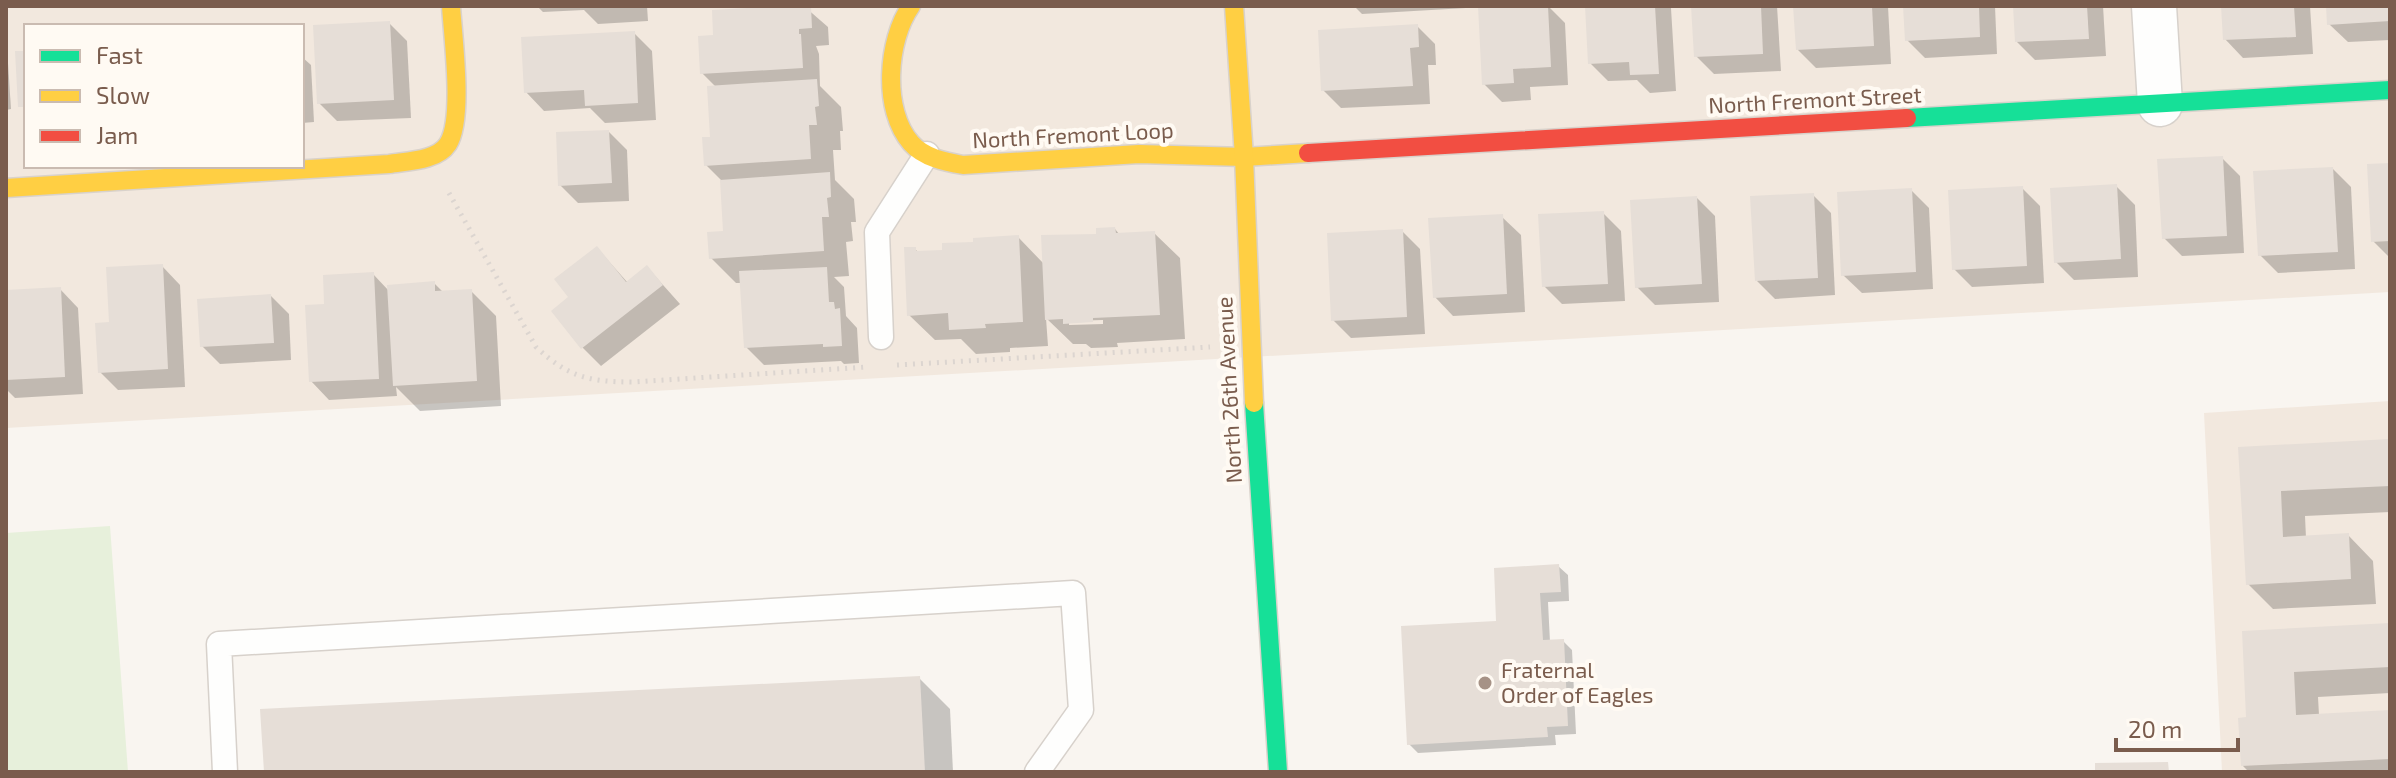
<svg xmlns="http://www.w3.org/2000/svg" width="2396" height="778" font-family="'Exo 2',sans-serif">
<rect width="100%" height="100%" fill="#f9f5f0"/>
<g fill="#f2e8de" fill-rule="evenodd">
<path d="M6,6H2390V292L6,428ZM26,26H302V166H26Z"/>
<polygon points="2390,401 2390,772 2222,772 2204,413"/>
</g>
<polygon fill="#e7f0db" points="110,526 128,772 6,772 6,533"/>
<g fill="#0003" fill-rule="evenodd">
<polygon points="537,6 647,6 648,21 598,24 584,10 543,12"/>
<polygon points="1354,6 1466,6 1466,8 1362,14"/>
<polygon points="1517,6 1548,6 1565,23 1568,85 1530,87 1531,100 1502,102 1484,84"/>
<polygon points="1587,6 1669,6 1671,8 1676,91 1650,93 1637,80 1608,81 1590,63"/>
<polygon points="1693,6 1777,6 1781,71 1714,74 1696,56"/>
<polygon points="1795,6 1888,6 1891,64 1816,68 1798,50"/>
<polygon points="1905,6 1995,6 1997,54 1925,58 1907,40"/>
<polygon points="2015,6 2103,6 2106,56 2035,60 2017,42"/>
<polygon points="2223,6 2310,6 2313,54 2243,58 2225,39"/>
<polygon points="2328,6 2390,6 2390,40 2348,42 2329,24"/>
<polygon points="805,7 828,27 829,45 816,46 819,54 820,86 841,107 843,131 840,131 841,150 833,150 835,180 854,199 856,222 851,222 853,241 846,242 849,276 834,277 844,287 846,316 857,328 859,363 844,364 841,361 764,365 746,347 742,283 736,283 711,258 725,233 722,181 706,165 712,138 716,87 702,73 715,37 714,11"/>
<polygon points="389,23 407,41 411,118 337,121 319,103"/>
<polygon points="1417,26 1435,44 1436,65 1428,65 1430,104 1341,108 1323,90"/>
<polygon points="634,33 652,51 656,120 605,123 590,108 544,111 526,92"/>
<polygon points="302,57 311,65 314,122 302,123"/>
<polygon points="6,60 8,63 11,109 6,110"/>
<polygon points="609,132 627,150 629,201 578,203 560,185"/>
<polygon points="2222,158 2240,176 2244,253 2182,256 2164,238"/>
<polygon points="2390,165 2390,258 2373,241"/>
<polygon points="2333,169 2351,187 2355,269 2278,273 2260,255"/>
<polygon points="2116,186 2135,205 2138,277 2074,280 2056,262"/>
<polygon points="2022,188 2040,206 2044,283 1972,287 1954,269"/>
<polygon points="1911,190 1929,208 1933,289 1862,293 1843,275"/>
<polygon points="1813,195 1831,213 1835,295 1775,299 1757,281"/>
<polygon points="1697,198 1715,216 1719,302 1655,305 1637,287"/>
<polygon points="1603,213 1621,231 1625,301 1562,304 1544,286"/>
<polygon points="1502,217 1521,235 1525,312 1453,316 1435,297"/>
<path d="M1115,229L1120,235L1154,233L1180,258L1185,339L1117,343L1118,347L1091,348L1086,344H1073L1046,318L1048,346L1010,348V352L976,354L961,339L935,340L909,315L915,249L919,253L945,252L1018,237L1044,264ZM1103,320V324L1069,325V321Z"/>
<polygon points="1402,231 1420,249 1425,334 1351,338 1333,320"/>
<polygon points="597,248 628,283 647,267 680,304 601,366 583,348 554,312 571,298"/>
<polygon points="162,266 180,285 185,387 118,390 100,372 111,324"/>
<polygon points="373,274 389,291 434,283 443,292 471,291 496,316 501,406 420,411 396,387 397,396 329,400 311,381 327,306"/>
<polygon points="60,289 78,308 83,394 15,398 6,389 6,292"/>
<polygon points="271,296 289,314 291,360 220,364 202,346"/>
<polygon points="2390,441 2390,512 2305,516 2306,538 2348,535 2373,561 2376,604 2273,609 2248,584 2240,449"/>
<polygon points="1558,566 1568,575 1569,601 1548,602 1550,642 1563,641 1572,650 1576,734 1555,735 1556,745 1418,753 1409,744 1498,623"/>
<polygon points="2390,625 2390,693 2318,697 2319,715 2390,712 2390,772 2249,772 2243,766 2248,719 2244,633"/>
<polygon points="919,678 950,709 953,772 266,772"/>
</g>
<g fill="#e6ded7">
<polygon points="779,6 811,7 812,28 799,29 799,34 801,34 803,68 700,74 698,36 713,35 712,10"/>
<polygon points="1478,6 1548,6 1551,67 1513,69 1514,83 1482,85"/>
<polygon points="1585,6 1655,6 1659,74 1630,75 1629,62 1588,64"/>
<polygon points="1691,6 1761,6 1763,54 1694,57"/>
<polygon points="1793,6 1872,6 1874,46 1796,50"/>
<polygon points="1903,6 1979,6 1980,37 1905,41"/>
<polygon points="2013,6 2087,6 2089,39 2015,42"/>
<polygon points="2221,6 2294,6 2296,37 2223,40"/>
<polygon points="2326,6 2390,6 2390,21 2327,25"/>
<polygon points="390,21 394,100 317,104 313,25"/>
<polygon points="1418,24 1419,47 1410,48 1413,86 1321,91 1318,30"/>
<polygon points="635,31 638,103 585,106 584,90 524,93 521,37"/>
<polygon points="15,51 26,51 26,107 18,107"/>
<polygon points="817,79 819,106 815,107 817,125 809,125 811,159 704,166 702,137 710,137 707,86"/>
<polygon points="609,130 612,183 558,186 556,132"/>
<polygon points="2223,156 2227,236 2162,239 2157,159"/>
<polygon points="2390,163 2390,241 2371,242 2367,164"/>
<polygon points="2333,167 2338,252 2258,256 2253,171"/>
<polygon points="830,172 831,197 827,198 829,217 822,217 824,251 709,259 707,232 723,231 720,180"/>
<polygon points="2117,184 2121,259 2054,263 2050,188"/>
<polygon points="2023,186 2027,266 1952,270 1948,190"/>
<polygon points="1912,188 1916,272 1841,276 1837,192"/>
<polygon points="1814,193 1818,278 1755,281 1750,196"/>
<polygon points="1697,196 1702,284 1635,288 1630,200"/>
<polygon points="1604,211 1608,284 1542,287 1538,214"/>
<polygon points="1503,214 1507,294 1433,298 1428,218"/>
<polygon points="1115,227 1116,233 1155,231 1160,315 1093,318 1093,322 1063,324 1063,319 1045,320 1041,235 1096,234 1096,228"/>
<polygon points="1403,229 1407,317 1331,321 1327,233"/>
<polygon points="1019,235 1023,322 985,324 986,328 949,330 948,313 907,316 904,247 916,247 916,251 942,250 942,243 973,242 973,238"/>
<polygon points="597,246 626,282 647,265 663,285 581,349 551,311 568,297 554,279"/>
<polygon points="163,264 168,369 98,373 95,323 109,322 106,267"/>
<polygon points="827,267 829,302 834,302 835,309 840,308 842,346 823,347 823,344 744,348 739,271"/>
<polygon points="374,272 379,379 309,382 305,305 324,304 323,275"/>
<polygon points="435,281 435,291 472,289 477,381 393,386 387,285"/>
<polygon points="61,287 65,377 6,380 6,290"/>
<polygon points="271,294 274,343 200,347 197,299"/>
<polygon points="2390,439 2390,486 2281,491 2283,537 2349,533 2351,579 2246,585 2238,447"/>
<polygon points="1559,564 1561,592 1540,593 1543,640 1564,639 1568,726 1547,727 1548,737 1407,745 1401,626 1496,621 1494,568"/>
<polygon points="2390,623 2390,667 2294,672 2296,715 2390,710 2390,759 2241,766 2238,718 2246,717 2242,631"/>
<polygon points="920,676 925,772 264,772 260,709"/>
<polygon points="2168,762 2169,772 2095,772 2095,763"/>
</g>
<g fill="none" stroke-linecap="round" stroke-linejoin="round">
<defs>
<g id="lane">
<polyline points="881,337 877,232 927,154"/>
<polyline points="225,772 219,644 1073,593 1081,710 1037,772"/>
</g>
<polyline id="street" points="2154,6 2160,104"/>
<g id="fast">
<polyline points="1907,118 2390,90"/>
<polyline points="1254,403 1278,772"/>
</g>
<g id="slow">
<path d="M911,6C887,40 882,110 911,143C924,158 946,162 963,165L1139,154L1244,157L1308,153"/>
<polyline points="1234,6 1244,157 1254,403"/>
<path d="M6,188L389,164C407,161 437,161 448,144C464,119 453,38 451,6"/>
</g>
<polyline id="jam" points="1308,153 1907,118"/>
</defs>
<use href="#lane" stroke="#d7d1cb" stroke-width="27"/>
<use href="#street" stroke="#d7d1cb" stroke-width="47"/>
<use href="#fast" stroke="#d9d2cb" stroke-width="21"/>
<use href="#slow" stroke="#d9d2cb" stroke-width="21"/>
<use href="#jam" stroke="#d9d2cb" stroke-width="21"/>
<g stroke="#dcd5d0" stroke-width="5" stroke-dasharray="2 6" stroke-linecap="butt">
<path d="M449,193L536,347C568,377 589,382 633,382L867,367"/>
<polyline points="897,365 1210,347"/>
</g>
<use href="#lane" stroke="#fefefd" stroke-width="24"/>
<use href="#street" stroke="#fefefd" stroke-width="44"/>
<use href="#fast" stroke="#16e098" stroke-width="18"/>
<use href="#slow" stroke="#ffcf43" stroke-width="18"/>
<use href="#jam" stroke="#f24e42" stroke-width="18"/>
</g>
<circle fill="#a69286" stroke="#fffaf3" stroke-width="3" cx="1485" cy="683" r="8"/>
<g text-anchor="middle" stroke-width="8" stroke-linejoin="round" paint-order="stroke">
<g font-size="22" fill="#7a5c4d" stroke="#fffaf3">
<text transform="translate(1815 100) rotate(-3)" y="8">North Fremont Street</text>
<text transform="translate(1073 135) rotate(-3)" y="8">North Fremont Loop</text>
<text transform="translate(1229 390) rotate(-93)" y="8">North 26th Avenue</text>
</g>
<g font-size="22" fill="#7a5c4d" stroke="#fffaf3" text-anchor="start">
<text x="1501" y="678">Fraternal<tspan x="1501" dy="25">Order of Eagles</tspan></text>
</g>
</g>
<rect width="2396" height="778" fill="none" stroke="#7a5c4d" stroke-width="16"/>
<rect x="24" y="24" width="280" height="144" fill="#fffaf3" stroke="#cabbb1" stroke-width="2"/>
<rect x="40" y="50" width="40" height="12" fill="#16e098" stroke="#cabbb1" stroke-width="2"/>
<text x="96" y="64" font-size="24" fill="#7a5c4d">Fast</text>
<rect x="40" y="90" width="40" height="12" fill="#ffcf43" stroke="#cabbb1" stroke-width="2"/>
<text x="96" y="104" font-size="24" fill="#7a5c4d">Slow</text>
<rect x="40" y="130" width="40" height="12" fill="#f24e42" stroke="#cabbb1" stroke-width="2"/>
<text x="96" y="144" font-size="24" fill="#7a5c4d">Jam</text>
<path d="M2116 738v12h122v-12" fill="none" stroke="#7a5c4d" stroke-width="4"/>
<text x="2128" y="738" font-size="24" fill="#7a5c4d" stroke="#fffaf3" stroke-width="6" paint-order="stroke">20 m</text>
</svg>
